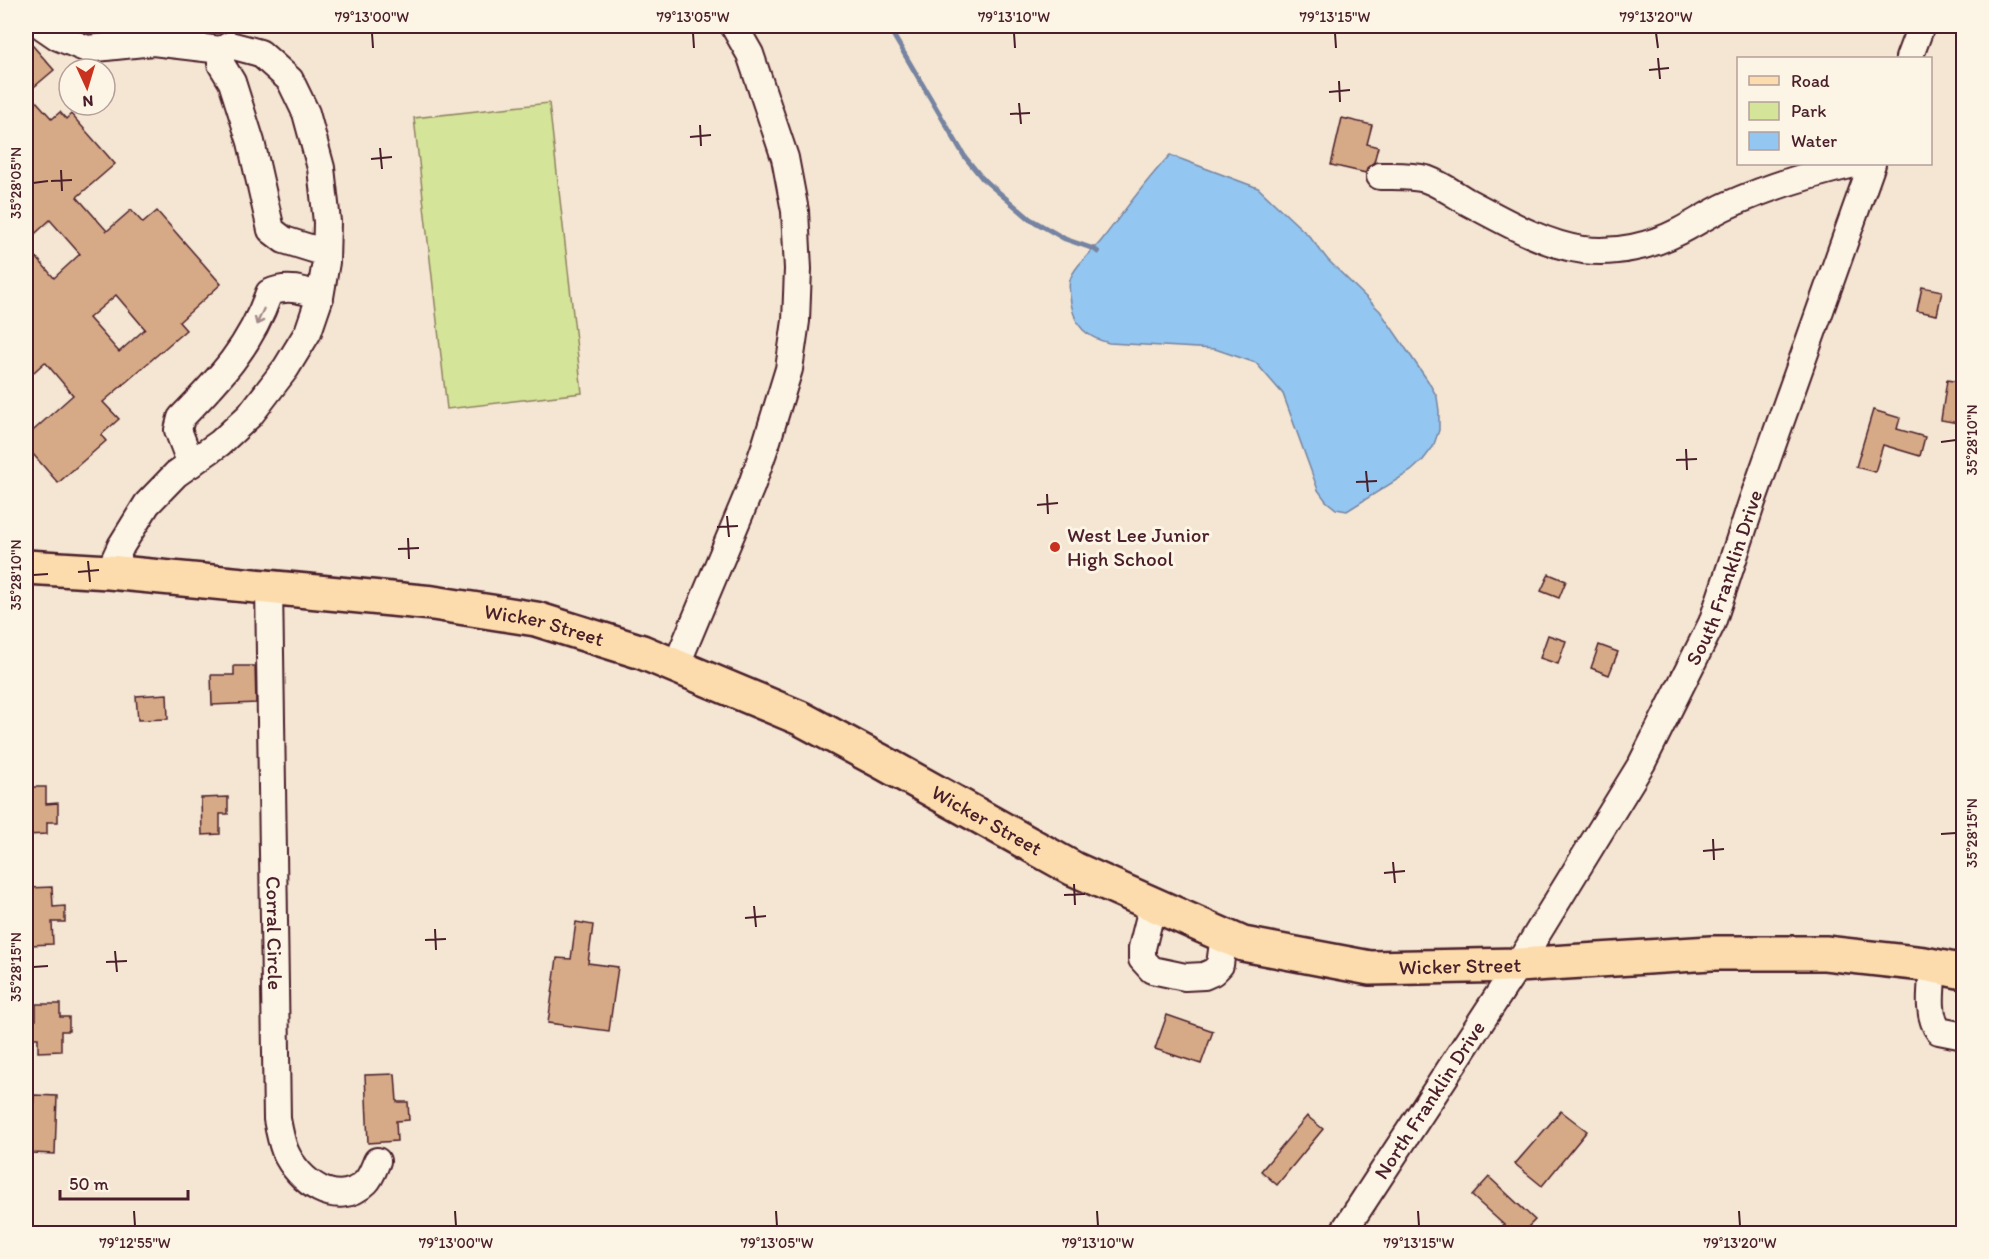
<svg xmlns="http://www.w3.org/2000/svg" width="1989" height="1259" font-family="Itim,sans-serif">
<rect width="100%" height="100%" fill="#f4e6d2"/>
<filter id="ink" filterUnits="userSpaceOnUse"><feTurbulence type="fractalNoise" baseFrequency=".0167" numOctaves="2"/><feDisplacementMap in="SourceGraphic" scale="12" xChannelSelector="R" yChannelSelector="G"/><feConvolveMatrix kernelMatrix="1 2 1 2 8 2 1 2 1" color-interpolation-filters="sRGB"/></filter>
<g filter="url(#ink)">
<polygon fill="#d4e498" stroke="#8f8262" stroke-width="1.5" points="549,103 582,393 447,409 414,118"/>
<path fill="#93c6f0" stroke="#7683a1" stroke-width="1.5" d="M1170,155L1258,188L1309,236L1328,260L1380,311L1428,381L1437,397L1439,411V430L1433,447L1423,460L1411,471L1347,511L1336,509L1326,501L1318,490L1283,394L1256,363L1215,349L1109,343C1086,337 1075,327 1071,303C1070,297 1068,287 1070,280C1074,266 1092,252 1101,241C1124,212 1144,182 1170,155Z"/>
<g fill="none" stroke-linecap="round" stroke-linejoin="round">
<polyline stroke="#7683a1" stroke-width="5" points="888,26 965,157 982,178 1030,219 1065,239 1094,249 1098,252"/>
</g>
<g fill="#d6a987" stroke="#4a1f2b" stroke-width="1.5" fill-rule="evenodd">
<path d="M26,38L54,70L28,92L52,119L60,112L66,119L71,114L115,164L77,197L107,231L131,210L143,223L157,211L221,284L179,322L186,330L103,402L119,419L101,435L106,441L58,483L26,446V437L73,395L45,362L26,379V245L54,278L80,254L50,220L26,242ZM116,295L145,329L119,352L89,318Z"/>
<polygon points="1342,118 1372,125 1367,144 1378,147 1374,162 1367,168 1366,173 1331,165"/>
<polygon points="1922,287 1942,291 1937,315 1917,311"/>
<polygon points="1947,380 1964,383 1964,424 1941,420"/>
<polygon points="1873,410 1900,418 1897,429 1925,437 1920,456 1883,445 1875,472 1856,467"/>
<polygon points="1549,574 1566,581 1559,598 1541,591"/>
<polygon points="1548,635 1566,641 1558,664 1540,658"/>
<polygon points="1599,645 1618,652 1609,675 1591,668"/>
<polygon points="234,666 255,666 256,703 212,705 211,675 234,675"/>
<polygon points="167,694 168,719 138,720 136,696"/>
<polygon points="26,787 46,787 46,804 58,803 58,822 47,822 47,834 26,835"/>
<polygon points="228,797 228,814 220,814 220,834 202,835 201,798"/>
<polygon points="52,887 53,907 65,906 65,922 52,922 53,944 30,945 28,888"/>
<polygon points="576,922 593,925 588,963 618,967 609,1031 548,1023 557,958 571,959"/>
<polygon points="36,1004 60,1004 60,1017 69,1017 69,1031 61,1031 61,1051 38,1052 38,1038 30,1038 30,1020 36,1020"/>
<polygon points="1167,1015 1213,1031 1201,1064 1155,1049"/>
<polygon points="395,1074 397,1102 408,1102 409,1120 396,1121 397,1141 368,1143 365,1075"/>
<polygon points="34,1095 57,1096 55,1154 31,1153"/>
<polygon points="1561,1111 1587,1131 1542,1186 1515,1164"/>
<polygon points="1307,1116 1323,1129 1277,1185 1261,1171"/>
<polygon points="1489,1177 1535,1220 1522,1233 1513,1233 1472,1196"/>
</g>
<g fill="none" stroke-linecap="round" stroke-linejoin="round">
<defs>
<g id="minor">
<polyline points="42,26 58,37 87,49 153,42 221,50"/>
<polyline points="1909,58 1921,26"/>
<path d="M1380,176C1396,176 1411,175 1426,179C1440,184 1453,193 1466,201C1502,220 1542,244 1583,250C1616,254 1651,246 1680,231C1696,223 1712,212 1728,205C1768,187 1811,174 1854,164"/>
<path d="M191,464L178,430L181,418C220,378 250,347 269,293C286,285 303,289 320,297"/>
<polyline points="109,572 121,546 147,504 176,474 220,443 250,415 286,368 308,332 320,297 326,262 327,222 321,168 306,113 290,80 260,53 230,45 221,50 221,64 232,82 251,142 271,230 284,240 326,253"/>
<path id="s1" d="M269,587L277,1119C279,1130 281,1141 285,1151C298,1181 337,1211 366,1182C371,1177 374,1168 377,1161"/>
<polyline points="676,666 751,487 766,444 789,369 796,321 798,269 795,211 785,158 750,54 734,26"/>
<polyline points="1153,904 1142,948 1142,959 1152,970 1185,977 1204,976 1213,972 1220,965 1224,935"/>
<path d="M1933,966C1932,986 1926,1014 1939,1031L1964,1036"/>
<path id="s2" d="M1342,1234L1518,965L1642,763L1712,623L1752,502L1872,164"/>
</g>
<g id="major">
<path id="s3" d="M26,567L109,572L433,603L536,619L642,652L800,718L882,762L1074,869L1243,944L1370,968L1518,965L1711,953H1825L1924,964L1964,972"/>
</g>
</defs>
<use href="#minor" stroke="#4a1f2b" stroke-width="30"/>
<use href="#major" stroke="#4a1f2b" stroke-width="38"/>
<use href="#minor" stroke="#fcf5e5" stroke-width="26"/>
<use href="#major" stroke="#fcdcac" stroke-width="33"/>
</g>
<defs><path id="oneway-shaft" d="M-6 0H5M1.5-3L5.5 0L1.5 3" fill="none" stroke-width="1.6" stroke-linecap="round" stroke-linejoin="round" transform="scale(1.5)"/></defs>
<use stroke="#a38a88" href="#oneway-shaft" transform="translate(260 317) rotate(114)"/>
</g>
<path fill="none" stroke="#4a1f2b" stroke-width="2" d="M372,33L373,48M693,33L694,48M1014,33L1015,48M1335,33L1336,48M1656,33L1658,48M1658,58L1660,79M1649,70L1669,68M1339,81L1340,102M1329,92L1350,90M1019,103L1021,124M1010,114L1030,113M700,125L701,146M690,137L711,135M380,148L382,169M371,159L392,157M61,170L62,191M51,181L72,180M33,183L48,181M1941,442L1956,440M1686,449L1687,470M1676,460L1697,459M1366,471L1368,492M1356,482L1377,481M1047,494L1048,514M1037,505L1058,503M727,516L729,537M717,527L738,526M408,538L409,559M398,549L419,548M88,561L90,582M78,572L99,570M33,575L48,574M1941,834L1956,833M1713,839L1714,860M1703,851L1724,849M1393,862L1395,883M1384,873L1405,871M1074,884L1075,905M1064,895L1085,894M754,906L756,927M745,918L766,916M435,929L436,950M425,940L446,939M115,951L117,972M106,962L127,961M33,967L48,966M134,1211L135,1226M455,1211L456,1226M776,1211L777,1226M1097,1211L1098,1226M1418,1211L1419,1226M1739,1211L1740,1226"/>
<circle fill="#c8321e" stroke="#fcf5e5" stroke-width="2" cx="1055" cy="547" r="6"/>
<g text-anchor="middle" stroke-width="6" stroke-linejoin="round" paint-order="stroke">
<g font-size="21" fill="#4a1f2b" stroke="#fcf5e5" text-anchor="start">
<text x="1067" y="542">West Lee Junior<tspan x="1067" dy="24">High School</tspan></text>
</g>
<g font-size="21" fill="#4a1f2b" stroke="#fcf5e5">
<text dy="7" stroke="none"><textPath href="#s2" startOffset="762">South Franklin Drive</textPath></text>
<text dy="7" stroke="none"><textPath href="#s3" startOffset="522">Wicker Street</textPath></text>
<text dy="7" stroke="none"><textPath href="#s3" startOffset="1008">Wicker Street</textPath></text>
<text dy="7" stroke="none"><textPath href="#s1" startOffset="346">Corral Circle</textPath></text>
<text dy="7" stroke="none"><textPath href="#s3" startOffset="1512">Wicker Street</textPath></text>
<text dy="7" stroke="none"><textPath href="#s2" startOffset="160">North Franklin Drive</textPath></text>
</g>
</g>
<rect width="1989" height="1259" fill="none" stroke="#fcf5e5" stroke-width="66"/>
<rect x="1737" y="57" width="195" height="108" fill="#fcf5e5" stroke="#b59f9b" stroke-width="1.5"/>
<rect x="1749" y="76" width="30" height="9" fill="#fcdcac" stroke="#b59f9b" stroke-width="1.5"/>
<text x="1791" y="87" font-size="18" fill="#4a1f2b">Road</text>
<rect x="1749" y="102" width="30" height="18" fill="#d4e498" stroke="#b59f9b" stroke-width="1.5"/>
<text x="1791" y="117" font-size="18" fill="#4a1f2b">Park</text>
<rect x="1749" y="132" width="30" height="18" fill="#93c6f0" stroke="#b59f9b" stroke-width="1.5"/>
<text x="1791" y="147" font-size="18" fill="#4a1f2b">Water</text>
<g transform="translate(87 87) rotate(176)"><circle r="28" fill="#fcf5e5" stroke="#b59f9b" stroke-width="1.5"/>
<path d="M0-4.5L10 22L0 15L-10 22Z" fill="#c8321e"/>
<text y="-9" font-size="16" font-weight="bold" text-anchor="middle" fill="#4a1f2b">N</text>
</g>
<path d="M60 1190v9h128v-9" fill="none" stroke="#4a1f2b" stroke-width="3"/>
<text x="69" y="1190" font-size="18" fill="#4a1f2b" stroke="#fcf5e5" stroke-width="4.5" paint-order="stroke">50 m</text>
<rect x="33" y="33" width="1923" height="1193" fill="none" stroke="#4a1f2b" stroke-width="2"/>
<g font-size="15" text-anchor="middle" fill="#4a1f2b">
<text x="372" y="22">79°13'00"W</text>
<text x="693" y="22">79°13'05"W</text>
<text x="1014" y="22">79°13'10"W</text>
<text x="1335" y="22">79°13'15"W</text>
<text x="1656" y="22">79°13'20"W</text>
<text transform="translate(16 183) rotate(-90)" y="5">35°28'05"N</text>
<text transform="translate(1972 440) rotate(-90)" y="5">35°28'10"N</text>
<text transform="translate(16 575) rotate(-90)" y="5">35°28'10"N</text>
<text transform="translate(1972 833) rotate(-90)" y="5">35°28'15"N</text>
<text transform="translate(16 967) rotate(-90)" y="5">35°28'15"N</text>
<text x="135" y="1248">79°12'55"W</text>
<text x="456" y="1248">79°13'00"W</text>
<text x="777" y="1248">79°13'05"W</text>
<text x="1098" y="1248">79°13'10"W</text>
<text x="1419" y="1248">79°13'15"W</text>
<text x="1740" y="1248">79°13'20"W</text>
</g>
</svg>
